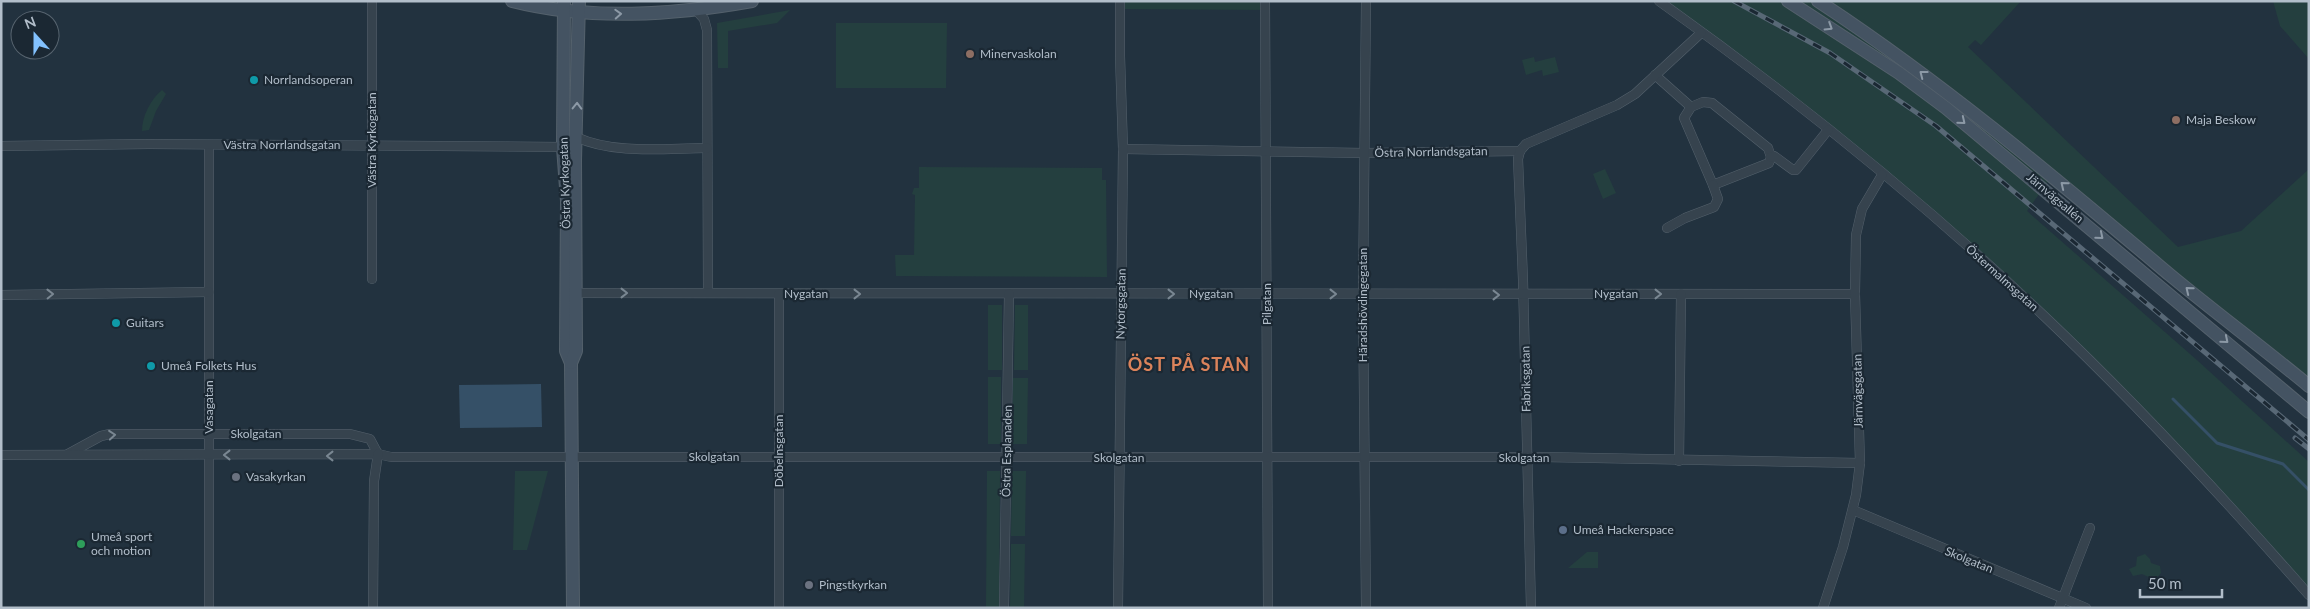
<svg xmlns="http://www.w3.org/2000/svg" width="2310" height="609" font-family="Lato,sans-serif">
<rect width="100%" height="100%" fill="#22323f"/>
<g fill="#243f3f">
<polygon points="1120,1 1265,1 1265,10 1120,9"/>
<polygon points="1659,1 2021,1 1981,45 1975,40 1968,47 2178,247 2241,231 2309,169 2309,386 2052,176 2027,211 2198,361 2309,462 2309,595 2145,415 1937,219"/>
<polygon points="2273,1 2309,1 2309,59 2280,26"/>
<polygon points="790,10 777,23 728,31 728,68 718,68 717,23"/>
<polygon points="836,23 947,23 946,88 836,88"/>
<polygon points="1534,57 1535,62 1555,57 1559,72 1543,76 1542,70 1526,75 1522,60"/>
<path d="M162,90L166,94L156,111L149,130L142,131C142,116 151,99 162,90Z"/>
<polygon points="919,167 1102,168 1102,180 1106,180 1107,277 896,276 895,255 914,255 915,195 912,194 914,188 919,188"/>
<polygon points="1605,169 1616,193 1603,199 1593,174"/>
<rect x="988" y="305" width="14" height="65"/>
<polygon points="1015,305 1028,305 1028,370 1014,370"/>
<rect x="988" y="377" width="13" height="67"/>
<polygon points="1013,378 1028,378 1027,444 1012,444"/>
<polygon points="515,471 548,471 527,550 513,550"/>
<polygon points="987,471 1000,471 999,608 986,608"/>
<polygon points="1012,471 1026,471 1025,536 1011,536"/>
<polygon points="1011,544 1025,544 1024,608 1010,608"/>
<polygon points="1587,552 1598,552 1598,568 1568,568"/>
<polygon points="2145,554 2150,559 2151,563 2160,566 2161,573 2155,580 2142,574 2133,576 2129,569 2136,566 2137,557"/>
</g>
<polygon fill="#355067" points="541,384 542,427 460,428 459,385"/>
<g fill="none" stroke-linecap="round" stroke-linejoin="round">
<polyline stroke="#355067" stroke-width="3" points="2173,399 2217,443 2283,464 2309,490"/>
<defs>
<g id="street">
<polyline points="1265,1 1268,608"/>
<path d="M1659,1C1792,96 1925,203 2043,315C2137,404 2224,498 2309,595"/>
<polyline points="695,9 704,19 707,30 708,292"/>
<polyline points="1655,75 1691,107 1684,118 1713,185 1769,163 1771,157 1768,148 1712,103 1703,102 1691,107"/>
<path d="M576,137C615,155 666,148 707,148"/>
<polyline points="209,145 209,608"/>
<polyline points="1,146 149,144 563,147"/>
<polyline points="1123,149 1365,153 1520,151 1526,144 1617,105 1635,94 1701,33"/>
<polyline points="1520,151 1518,159 1523,280 1531,608"/>
<polyline points="1771,157 1774,156 1793,170 1796,170 1828,130"/>
<polyline points="1667,228 1685,218 1714,207 1718,199 1713,185"/>
<polyline points="372,279 372,1"/>
<polyline points="570,293 1855,294"/>
<polyline points="779,294 779,608"/>
<polyline points="1,295 209,292"/>
<polyline points="68,454 101,436 110,434 350,434 370,439 378,454"/>
<polyline points="1,455 378,454 391,457 1542,457 1860,463"/>
<polyline points="1679,461 1681,294"/>
<polyline points="1853,510 2086,608"/>
<polyline points="373,608 374,481 378,454"/>
<polyline points="1004,608 1009,294"/>
<polyline points="1118,608 1123,149 1120,56 1120,1"/>
<polyline points="1366,608 1363,295 1366,1"/>
<polyline points="1823,608 1843,547 1856,495 1860,463 1855,294 1856,235 1862,209 1882,175"/>
<polyline points="2059,608 2090,528"/>
</g>
<g id="secondary">
<path d="M512,1C591,21 673,15 752,1"/>
<polyline points="564,1 563,147 567,201 566,351 571,363 573,608"/>
<polyline points="1788,1 1899,73 1946,108 2309,412"/>
<path d="M1818,1C1943,83 2056,179 2170,275C2216,313 2263,348 2309,386"/>
<polyline points="571,363 576,351 575,160 579,1"/>
</g>
</defs>
<use href="#street" stroke="#54616c" stroke-width="10"/>
<use href="#secondary" stroke="#54616c" stroke-width="14"/>
<use href="#street" stroke="#36434e" stroke-width="9"/>
<use href="#secondary" stroke="#445362" stroke-width="12"/>
<defs>
<g id="rail">
<polyline points="1734,1 1830,53 1936,126 2309,440"/>
<polyline points="2295,438 2309,449"/>
</g>
</defs>
<use href="#rail" stroke="#586876" stroke-width="5"/>
<use href="#rail" stroke="#1b2833" stroke-width="3" stroke-dasharray="9" stroke-linecap="butt"/>
</g>
<defs><path id="oneway-chevron" d="M-2-3.5L2.5 0L-2 3.5" fill="none" stroke-width="1.6" stroke-linecap="round" stroke-linejoin="round" transform="scale(1.25)"/></defs>
<g stroke="#8c99a6">
<use href="#oneway-chevron" transform="translate(618 14) rotate(-3)"/>
<use href="#oneway-chevron" transform="translate(1829 27) rotate(32)"/>
<use href="#oneway-chevron" transform="translate(1923 74) rotate(-142)"/>
<use href="#oneway-chevron" transform="translate(577 106) rotate(-89)"/>
<use href="#oneway-chevron" transform="translate(1962 121) rotate(39)"/>
<use href="#oneway-chevron" transform="translate(2064 185) rotate(-141)"/>
<use href="#oneway-chevron" transform="translate(2100 236) rotate(40)"/>
<use href="#oneway-chevron" transform="translate(2189 290) rotate(-141)"/>
<use href="#oneway-chevron" transform="translate(2225 340) rotate(40)"/>
</g>
<g stroke="#7a8792">
<use href="#oneway-chevron" transform="translate(624 293)"/>
<use href="#oneway-chevron" transform="translate(50 294) rotate(-1)"/>
<use href="#oneway-chevron" transform="translate(857 294)"/>
<use href="#oneway-chevron" transform="translate(1171 294)"/>
<use href="#oneway-chevron" transform="translate(1333 294)"/>
<use href="#oneway-chevron" transform="translate(1658 294)"/>
<use href="#oneway-chevron" transform="translate(1496 295)"/>
<use href="#oneway-chevron" transform="translate(112 435) rotate(-5)"/>
<use href="#oneway-chevron" transform="translate(227 455) rotate(180)"/>
<use href="#oneway-chevron" transform="translate(330 456) rotate(180)"/>
</g>
<g fill="#8d6e63" stroke="#1b2833" stroke-width="2">
<circle cx="970" cy="54" r="5"/>
<circle cx="2176" cy="120" r="5"/>
</g>
<g fill="#0f9aa8" stroke="#1b2833" stroke-width="2">
<circle cx="254" cy="80" r="5"/>
<circle cx="116" cy="323" r="5"/>
<circle cx="151" cy="366" r="5"/>
</g>
<g fill="#6b7280" stroke="#1b2833" stroke-width="2">
<circle cx="236" cy="477" r="5"/>
<circle cx="809" cy="585" r="5"/>
</g>
<circle fill="#5c6f8a" stroke="#1b2833" stroke-width="2" cx="1563" cy="530" r="5"/>
<circle fill="#2e9e5b" stroke="#1b2833" stroke-width="2" cx="81" cy="544" r="5"/>
<g text-anchor="middle" stroke-width="4.5" stroke-linejoin="round" paint-order="stroke">
<g font-size="12" fill="#b2beca" stroke="#1b2833" text-anchor="start">
<text x="980" y="58">Minervaskolan</text>
<text x="264" y="84">Norrlandsoperan</text>
<text x="2186" y="124">Maja Beskow</text>
<text x="126" y="327">Guitars</text>
<text x="161" y="370">Umeå Folkets Hus</text>
<text x="246" y="481">Vasakyrkan</text>
<text x="1573" y="534">Umeå Hackerspace</text>
<text x="91" y="541">Umeå sport<tspan x="91" dy="14">och motion</tspan></text>
<text x="819" y="589">Pingstkyrkan</text>
</g>
<g font-size="12" fill="#b2beca" stroke="#1b2833">
<text transform="translate(372 140) rotate(-90)" y="4">Västra Kyrkogatan</text>
<text x="282" y="149">Västra Norrlandsgatan</text>
<text transform="translate(1431 152) rotate(-1)" y="4">Östra Norrlandsgatan</text>
<text transform="translate(565 183) rotate(-92)" y="4">Östra Kyrkogatan</text>
<text transform="translate(2055 198) rotate(40)" y="4">Järnvägsallén</text>
<text transform="translate(2002 278) rotate(42)" y="4">Östermalmsgatan</text>
<text x="806" y="298">Nygatan</text>
<text x="1211" y="298">Nygatan</text>
<text x="1616" y="298">Nygatan</text>
<text transform="translate(1121 304) rotate(-89)" y="4">Nytorgsgatan</text>
<text transform="translate(1267 304) rotate(-90)" y="4">Pilgatan</text>
<text transform="translate(1363 305) rotate(-90)" y="4">Häradshövdingegatan</text>
<text transform="translate(1526 379) rotate(-91)" y="4">Fabriksgatan</text>
<text transform="translate(1858 391) rotate(-91)" y="4">Järnvägsgatan</text>
<text transform="translate(209 407) rotate(-90)" y="4">Vasagatan</text>
<text x="256" y="438">Skolgatan</text>
<text transform="translate(779 451) rotate(-90)" y="4">Döbelnsgatan</text>
<text transform="translate(1007 451) rotate(-89)" y="4">Östra Esplanaden</text>
<text x="714" y="461">Skolgatan</text>
<text x="1119" y="462">Skolgatan</text>
<text x="1524" y="462">Skolgatan</text>
<text transform="translate(1969 560) rotate(22)" y="4">Skolgatan</text>
</g>
<g font-size="18" font-weight="bold" letter-spacing="1" fill="#db835b" stroke="#1b2833">
<text x="1189" y="371">ÖST PÅ STAN</text>
</g>
</g>
<rect width="2310" height="609" fill="none" stroke="#b2beca" stroke-width="5"/>
<g transform="translate(35 35) rotate(339)"><circle r="24" fill="#1b2833" stroke="#57646f"/>
<path d="M0-4L9 19L0 12L-9 19Z" fill="#82c1fe"/>
<text y="-8" font-size="14" font-weight="bold" text-anchor="middle" fill="#b2beca">N</text>
</g>
<path d="M2140 589v8h82v-8" fill="none" stroke="#b2beca" stroke-width="2.5"/>
<text x="2148" y="589" font-size="15" fill="#b2beca" stroke="#1b2833" stroke-width="4" paint-order="stroke">50 m</text>
</svg>
